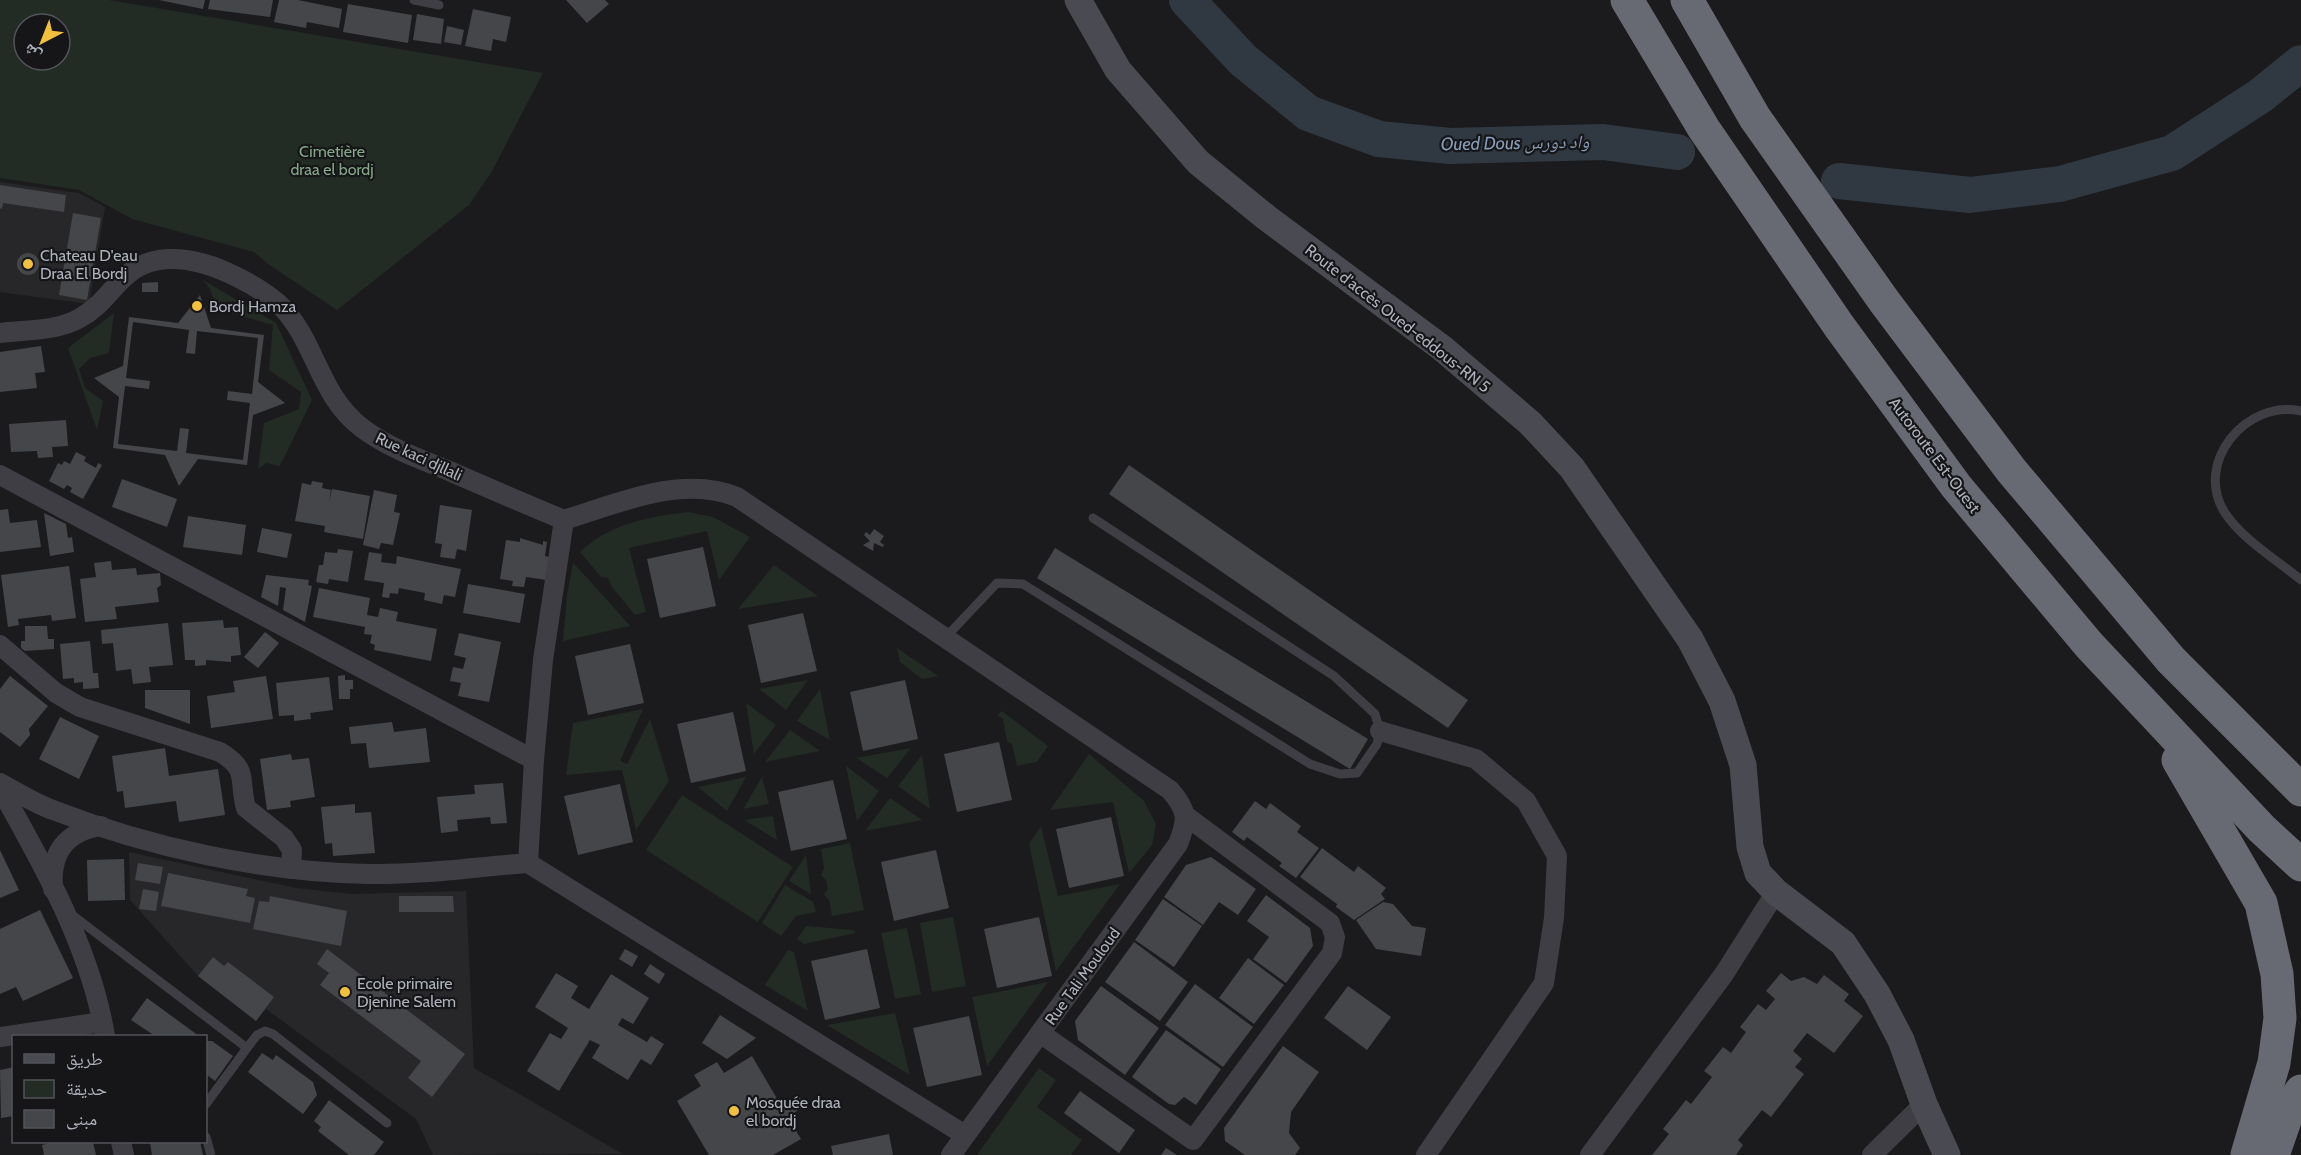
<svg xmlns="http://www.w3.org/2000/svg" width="2301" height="1155" font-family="Cabin,'Noto Naskh Arabic',sans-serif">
<rect width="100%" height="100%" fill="#1b1b1d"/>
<g fill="#27272a">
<polygon points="0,182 79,193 105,207 89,304 0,292"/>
<polygon points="129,852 296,888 351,894 466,891 474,1068 623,1154 433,1155 416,1119 266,1009 256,1021 198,976 130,900"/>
</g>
<g fill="#222b24" fill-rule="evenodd">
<path d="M0,0H109L543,73L491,173L469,205L337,310L268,264L254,252L132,219L79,190L0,178ZM24,24H60V60H24Z"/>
<polygon points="203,280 276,323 312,400 280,466 266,463 258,469 264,423 299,409 301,392 269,370 273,325 217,309 210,289"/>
<polygon points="114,313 109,353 90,358 79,369 85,388 103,401 97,430 68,348"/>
<path d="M688,512L713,517L750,537L719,580L707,531L629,548L646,612L635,615L612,587L608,578L601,577L580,552C610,523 648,517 688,512Z"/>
<path d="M573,563C593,584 611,604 630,626L563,641L567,595Z"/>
<polygon points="774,565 818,596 738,609"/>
<polygon points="897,648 938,676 922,679 900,662"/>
<polygon points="808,680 786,710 759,689"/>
<polygon points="820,689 830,740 797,721"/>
<polygon points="746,703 776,725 754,754"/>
<polygon points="643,709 620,761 627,764 650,719 669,781 636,830 622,770 566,775 573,723"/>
<polygon points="1002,711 1048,746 1037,762 1017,766 1012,744 1007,741 1003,719 997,715"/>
<polygon points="790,730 820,751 765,762"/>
<polygon points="911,748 887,778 856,758"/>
<polygon points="1089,754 1144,801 1156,824 1152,845 1129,873 1113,802 1050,810"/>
<polygon points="922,755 930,809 898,786"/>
<polygon points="846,766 879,791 857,821"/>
<polygon points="746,777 727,811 698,787"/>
<polygon points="762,777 769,804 743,809"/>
<polygon points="682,795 793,867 758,922 646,850"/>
<polygon points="890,798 922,820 865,831"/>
<polygon points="773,816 777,840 744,820"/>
<polygon points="1041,826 1058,896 1120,884 1056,971 1029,844"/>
<polygon points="850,843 864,910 832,916 829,900 824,894 828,889 826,880 821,875 824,868 821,849"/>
<polygon points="806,855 811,894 789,881"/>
<polygon points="785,885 813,902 816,912 796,916 781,936 762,923"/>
<polygon points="953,917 966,986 932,992 920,923"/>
<polygon points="806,926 853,930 856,933 804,944 797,939"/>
<polygon points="907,928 921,994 895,999 881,933"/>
<polygon points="788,950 794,952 808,1011 765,985"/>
<polygon points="1048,982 987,1066 972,997"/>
<polygon points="895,1013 910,1075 827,1025"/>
<polygon points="1039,1068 1056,1080 1037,1107 1082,1140 1071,1155 977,1155"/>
</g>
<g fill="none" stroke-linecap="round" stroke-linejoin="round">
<g stroke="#303941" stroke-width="36">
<polyline points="1187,0 1243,60 1308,113 1379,139 1450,146 1603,142 1677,152"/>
<polyline points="1839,181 1970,195 2060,184 2172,153 2260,96 2301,63"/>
</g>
</g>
<g fill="#45464a" fill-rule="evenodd">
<polygon points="159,0 205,0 203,9"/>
<polygon points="210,0 273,0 270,17 208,9"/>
<polygon points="279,0 298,0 342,9 339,28 307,22 306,28 274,22"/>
<polygon points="566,0 605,0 609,4 587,23"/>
<polygon points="348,4 412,15 408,43 343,32"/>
<polygon points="473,9 511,17 506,42 493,39 491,51 465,46"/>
<polygon points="417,14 444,19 441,44 413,40"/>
<polygon points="447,26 464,30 461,45 444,42"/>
<polygon points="0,185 66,195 64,212 3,203 2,209 0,208"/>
<polygon points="73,213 101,218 87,300 59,295"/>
<circle cx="28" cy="264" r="11"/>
<polygon points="158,282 158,292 142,292 142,283"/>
<path d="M200,295L211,328L264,335L258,382L285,403L253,415L247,465L198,459L179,486L165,455L113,448L119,397L94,378L123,366L129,317L178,323ZM133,322L189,330L186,353L195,354L197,331L258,338L252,394L228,391L227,400L250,403L243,460L186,453L189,429L180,428L177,451L118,444L125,386L149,389L150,381L126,378Z"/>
<polygon points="41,346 45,372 35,373 37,388 0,392 0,352"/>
<polygon points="66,420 68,446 52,447 53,457 38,458 37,451 11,452 9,424"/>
<polygon points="76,452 86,457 84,461 96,468 98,463 102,465 83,499 70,492 72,488 67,485 64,489 49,481 58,463 62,465 64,461 70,464"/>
<polygon points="1129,465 1468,700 1448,728 1109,494"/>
<polygon points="122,479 177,499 167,527 112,507"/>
<polygon points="312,481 323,483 322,488 331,490 329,503 332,489 370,496 363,539 324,532 325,526 295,521 302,483 311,485"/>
<polygon points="374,490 397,495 394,512 400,513 393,545 381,543 379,549 363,545"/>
<polygon points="440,505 472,510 466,551 457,549 455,559 440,557 442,544 435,543"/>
<polygon points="8,509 10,523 37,520 41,547 0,552 0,510"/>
<polygon points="44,513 66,524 68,538 72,537 74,552 50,556"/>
<polygon points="188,516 246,525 242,555 183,547"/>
<polygon points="262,528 292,534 287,558 257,552"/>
<polygon points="874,529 884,536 880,542 884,545 883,547 874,543 873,551 863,545 870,541 864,535 866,532 870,535"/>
<polygon points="520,538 543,545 543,541 547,542 545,556 549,557 546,580 526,577 524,587 512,586 513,581 500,579 506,540 520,542"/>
<polygon points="703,547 716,606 660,618 647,559"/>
<polygon points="1055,548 1368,739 1350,769 1037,578"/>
<polygon points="338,549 353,551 348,582 329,579 328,584 316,582 319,565 323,565 325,552 337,553"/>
<polygon points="369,552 382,554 381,562 396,564 397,556 461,569 455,597 444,595 442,604 424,600 425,593 399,588 398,594 390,593 389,598 382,597 384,583 364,580"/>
<polygon points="111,561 112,570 136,568 137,575 160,573 161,585 157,588 159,602 115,607 117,619 85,622 80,579 96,577 94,563"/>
<polygon points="69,566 76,618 52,621 51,615 18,619 19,625 8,627 1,575"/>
<polygon points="266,575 309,580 308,585 312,586 305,622 283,610 286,588 280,587 278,606 261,597"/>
<polygon points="468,584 525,594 520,623 463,613"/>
<polygon points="319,588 370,598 367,615 378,617 380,608 398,612 396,621 437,629 431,661 374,650 375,645 370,643 372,635 364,634 365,627 313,617"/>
<polygon points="803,613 817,671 761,683 748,625"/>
<polygon points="223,620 224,628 238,627 241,655 231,656 231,662 206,660 206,665 195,666 195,660 185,660 182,623"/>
<polygon points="168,623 173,665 149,667 151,682 133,684 131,669 116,671 113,643 102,644 101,630"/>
<polygon points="25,626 47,626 48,639 54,639 54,649 25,651 21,648 21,641 25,641"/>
<polygon points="265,632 279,643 258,668 244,657"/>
<polygon points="459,633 501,642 489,702 458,696 461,683 450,681 453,667 463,669 466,658 454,655"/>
<polygon points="90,641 93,673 98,673 99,688 83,689 83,682 74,683 74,678 63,679 60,644"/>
<polygon points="630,644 644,703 588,715 575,656"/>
<polygon points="345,675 345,680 353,680 353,689 350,689 350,699 339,699 338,676"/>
<polygon points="10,676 48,706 29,729 30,735 20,747 0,732 0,689"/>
<polygon points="266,676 273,719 211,728 207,696 235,692 233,681"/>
<polygon points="329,677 333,710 310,713 311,719 294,721 294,715 279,716 276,683"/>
<polygon points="905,680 918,739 863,751 850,692"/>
<polygon points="145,690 190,690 190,724 145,708"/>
<polygon points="733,712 746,771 691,783 677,724"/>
<polygon points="60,717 99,736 79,779 39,759"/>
<polygon points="392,722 394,732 426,728 430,762 369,768 366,743 351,744 349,727"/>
<polygon points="999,742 1012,800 957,812 944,754"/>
<polygon points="165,748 169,776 218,769 225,815 179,822 176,801 125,808 123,791 117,792 112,756"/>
<polygon points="291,754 292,760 309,758 315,797 290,801 291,807 267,810 260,759"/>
<polygon points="833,780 847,839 791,851 778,792"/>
<polygon points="503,783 507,823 491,824 490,817 457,820 458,831 441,833 437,797 475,794 474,785"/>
<polygon points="620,784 633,842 578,855 564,796"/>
<polygon points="1255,801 1266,809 1270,803 1301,826 1297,832 1319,848 1296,878 1279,866 1282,863 1247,837 1244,841 1232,832"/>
<polygon points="355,804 355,813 371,812 375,853 333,856 332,843 325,844 321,807"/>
<polygon points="1111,817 1124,876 1069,888 1056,829"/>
<polygon points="1322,848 1354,872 1358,866 1386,888 1381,894 1385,899 1354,920 1336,907 1337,904 1300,877"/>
<polygon points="0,850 19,890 0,898"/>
<polygon points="936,850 949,908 894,921 881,862"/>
<polygon points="1211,857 1256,889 1238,915 1219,902 1203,925 1164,897 1186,865"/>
<polygon points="124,859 125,900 88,901 87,860"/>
<polygon points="138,863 163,867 160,884 135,880"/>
<polygon points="168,873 248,889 246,896 255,898 250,923 161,906"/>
<polygon points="143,889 159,892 156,911 139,909"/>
<polygon points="1266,895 1310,928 1313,946 1286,983 1253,959 1269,937 1247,921"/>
<polygon points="270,896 347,911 341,946 253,929 259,901 269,902"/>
<polygon points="399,896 453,896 454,912 399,912"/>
<polygon points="1163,899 1202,926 1174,967 1135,940"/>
<polygon points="1383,902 1393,904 1412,926 1426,928 1421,956 1376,949 1356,920"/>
<polygon points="40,910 73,978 23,1001 16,987 0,994 0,929"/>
<polygon points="1039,917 1052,976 997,988 984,929"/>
<polygon points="1134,942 1188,982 1160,1021 1105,982"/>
<polygon points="327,949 465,1054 432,1097 408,1078 421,1061 320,985 329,973 317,964"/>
<polygon points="625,949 638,956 632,967 619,959"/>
<polygon points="867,949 880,1008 825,1020 811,961"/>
<polygon points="213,957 224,966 228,962 274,997 256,1021 198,976"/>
<polygon points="1248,958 1284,985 1254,1024 1219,998"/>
<polygon points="650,964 665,974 659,984 644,974"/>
<polygon points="556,973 578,986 571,998 589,1009 611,974 649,998 633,1024 622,1018 618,1025 647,1042 651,1036 664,1044 651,1065 641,1059 628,1080 592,1058 600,1045 590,1040 559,1091 527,1071 550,1033 561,1039 568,1028 535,1007"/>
<polygon points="1781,973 1791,981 1804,977 1817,984 1824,975 1849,994 1844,1001 1863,1016 1834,1053 1807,1033 1793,1051 1802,1059 1795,1067 1804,1074 1771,1117 1762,1110 1738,1140 1743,1145 1736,1155 1652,1155 1669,1134 1663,1129 1686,1100 1691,1104 1712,1077 1704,1071 1723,1047 1731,1053 1746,1032 1740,1027 1758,1004 1766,1010 1775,999 1766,991"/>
<polygon points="1195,984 1253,1027 1223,1067 1165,1025"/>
<polygon points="1101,986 1159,1028 1125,1075 1078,1040 1075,1021"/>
<polygon points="1348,986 1391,1017 1367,1050 1324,1018"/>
<polygon points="147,998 199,1036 155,1036 131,1020"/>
<polygon points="720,1015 756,1038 727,1059 702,1043"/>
<polygon points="969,1016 982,1075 927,1087 913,1028"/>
<polygon points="1166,1030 1221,1069 1196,1105 1184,1097 1175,1105 1169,1104 1132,1077"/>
<polygon points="206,1041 212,1041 233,1056 215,1081 206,1074"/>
<polygon points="1283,1046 1319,1072 1291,1112 1289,1133 1300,1148 1295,1155 1245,1155 1225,1141 1224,1128"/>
<polygon points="262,1053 273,1060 276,1055 313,1082 317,1095 303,1114 248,1072"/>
<polygon points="752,1056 779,1102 786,1098 788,1102 799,1096 805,1106 794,1113 797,1117 790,1121 801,1139 773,1155 709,1155 677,1101 701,1086 694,1075 717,1062 724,1073"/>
<polygon points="14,1067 14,1116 1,1118 0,1070"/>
<polygon points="1080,1091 1135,1130 1119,1153 1064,1113"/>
<polygon points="329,1100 384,1142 374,1155 349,1155 318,1131 321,1127 314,1121"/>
<polygon points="889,1134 893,1155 833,1155 831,1146"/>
<polygon points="54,1142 93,1142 96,1155 44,1155 42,1145"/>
<polygon points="158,1142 200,1142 203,1155 152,1155 150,1143"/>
<polygon points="1166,1148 1177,1155 1161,1155"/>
</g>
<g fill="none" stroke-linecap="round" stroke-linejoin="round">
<g stroke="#3e3e44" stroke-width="9">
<polyline points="414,0 439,5"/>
<path d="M2301,411C2246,399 2193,463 2225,513C2243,540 2277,560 2301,580"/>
<polyline points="945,638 997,583 1023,584 1310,764 1340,774 1357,773 1377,744 1380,731 1375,714 1334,676 1093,518"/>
<polyline points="71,914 247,1048 257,1035 265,1031 273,1034 387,1123"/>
<polyline points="206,1104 247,1048"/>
<polyline points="206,1137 211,1155"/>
</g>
<g stroke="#3e3e44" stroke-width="20">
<path d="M0,333C25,330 58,331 80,318C115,299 119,262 168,259C193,258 215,266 237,277C255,286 276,298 288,314C317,350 322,398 362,428C387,447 417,458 447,470C486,487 525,504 564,520"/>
<path d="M0,475L534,760L528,863C475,867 421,875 369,874C263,872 151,848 53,810C34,803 17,792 0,783"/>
<path d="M0,645L56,693L80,707L220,752C250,770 238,780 246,808L284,838L292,850L291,869"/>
<polyline points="1380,731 1476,759 1526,801 1557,856 1554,918 1544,983 1426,1155"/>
<path d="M534,760L543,660L564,520C617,504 682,474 737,497L1170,790C1188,811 1188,819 1178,844L951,1155"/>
<path d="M0,788C43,864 91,949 105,1036"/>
<polyline points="528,863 965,1135"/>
<path d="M53,889C50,853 65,832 101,826"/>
<polyline points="1040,1033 1193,1140 1332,953 1335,937 1330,923 1186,816"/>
<polyline points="0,1037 102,1022"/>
<polyline points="121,1142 124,1155"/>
<polyline points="1590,1155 1724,974 1776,892"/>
<polyline points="1872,1155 1924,1104"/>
</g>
<polyline stroke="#4a4b52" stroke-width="27" points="1078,0 1118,70 1198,162 1267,218 1442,348 1530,423 1572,468 1690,639 1722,701 1743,765 1750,847 1758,873 1776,892 1843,943 1877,994 1901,1040 1924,1104 1947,1155"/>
<g stroke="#686a73" stroke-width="33">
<polyline points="1627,0 1704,129 1839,326 1956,486 2089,645 2262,829 2301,865"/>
<polyline points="1687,0 1755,118 1884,301 2011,470 2171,660 2301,790"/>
<polyline points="2178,760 2261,903 2277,974 2280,1018 2274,1063 2247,1155"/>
<polyline points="2273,1155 2289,1109 2301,1091"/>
</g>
</g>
<g fill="#f1c03f" stroke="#161618" stroke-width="2">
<circle cx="28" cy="264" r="6"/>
<circle cx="197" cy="306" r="6"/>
<circle cx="345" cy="992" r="6"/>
<circle cx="734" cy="1111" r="6"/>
</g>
<g text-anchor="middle" stroke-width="4.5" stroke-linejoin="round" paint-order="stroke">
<g font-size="16" fill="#85a789" stroke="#161618">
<text x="332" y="157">Cimetière<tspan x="332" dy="18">draa el bordj</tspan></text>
</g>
<g font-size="16" fill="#adb1bc" stroke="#161618" text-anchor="start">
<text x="40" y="261">Chateau D'eau<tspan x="40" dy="18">Draa El Bordj</tspan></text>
<text x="209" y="312">Bordj Hamza</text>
<text x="357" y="989">Ecole primaire<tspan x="357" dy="18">Djenine Salem</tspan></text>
<text x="746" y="1108">Mosquée draa<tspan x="746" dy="18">el bordj</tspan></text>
</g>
<g font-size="16" fill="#adb1bc" stroke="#161618">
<text transform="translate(1398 318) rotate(38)" y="6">Route d'accès Oued-eddous-RN 5</text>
<text transform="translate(1935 455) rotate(53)" y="6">Autoroute Est-Ouest</text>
<text transform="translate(419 456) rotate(25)" y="6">Rue kaci djllali</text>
<text transform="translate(1082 976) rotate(-54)" y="6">Rue Tali Mouloud</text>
</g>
<g font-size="18" font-style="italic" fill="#869cb6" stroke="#161618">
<text transform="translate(1515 143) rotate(-1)" y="6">Oued Dous واد دورس</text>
</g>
</g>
<rect x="12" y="1035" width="195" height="108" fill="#161618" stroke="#52545a" stroke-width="1.5"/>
<rect x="24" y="1054" width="30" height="9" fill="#4a4b52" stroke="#52545a" stroke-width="1.5"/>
<text x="66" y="1065" font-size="18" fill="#adb1bc">طريق</text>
<rect x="24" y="1080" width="30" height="18" fill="#222b24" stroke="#52545a" stroke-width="1.5"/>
<text x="66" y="1095" font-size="18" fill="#adb1bc">حديقة</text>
<rect x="24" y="1110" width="30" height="18" fill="#45464a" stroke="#52545a" stroke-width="1.5"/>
<text x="66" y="1125" font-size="18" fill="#adb1bc">مبنى</text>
<g transform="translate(42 42) rotate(222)"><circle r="28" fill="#161618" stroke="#52545a" stroke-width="1.5"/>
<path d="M0-4.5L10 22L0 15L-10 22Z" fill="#f1c03f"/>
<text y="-9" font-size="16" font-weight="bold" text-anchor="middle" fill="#adb1bc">ش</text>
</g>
</svg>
